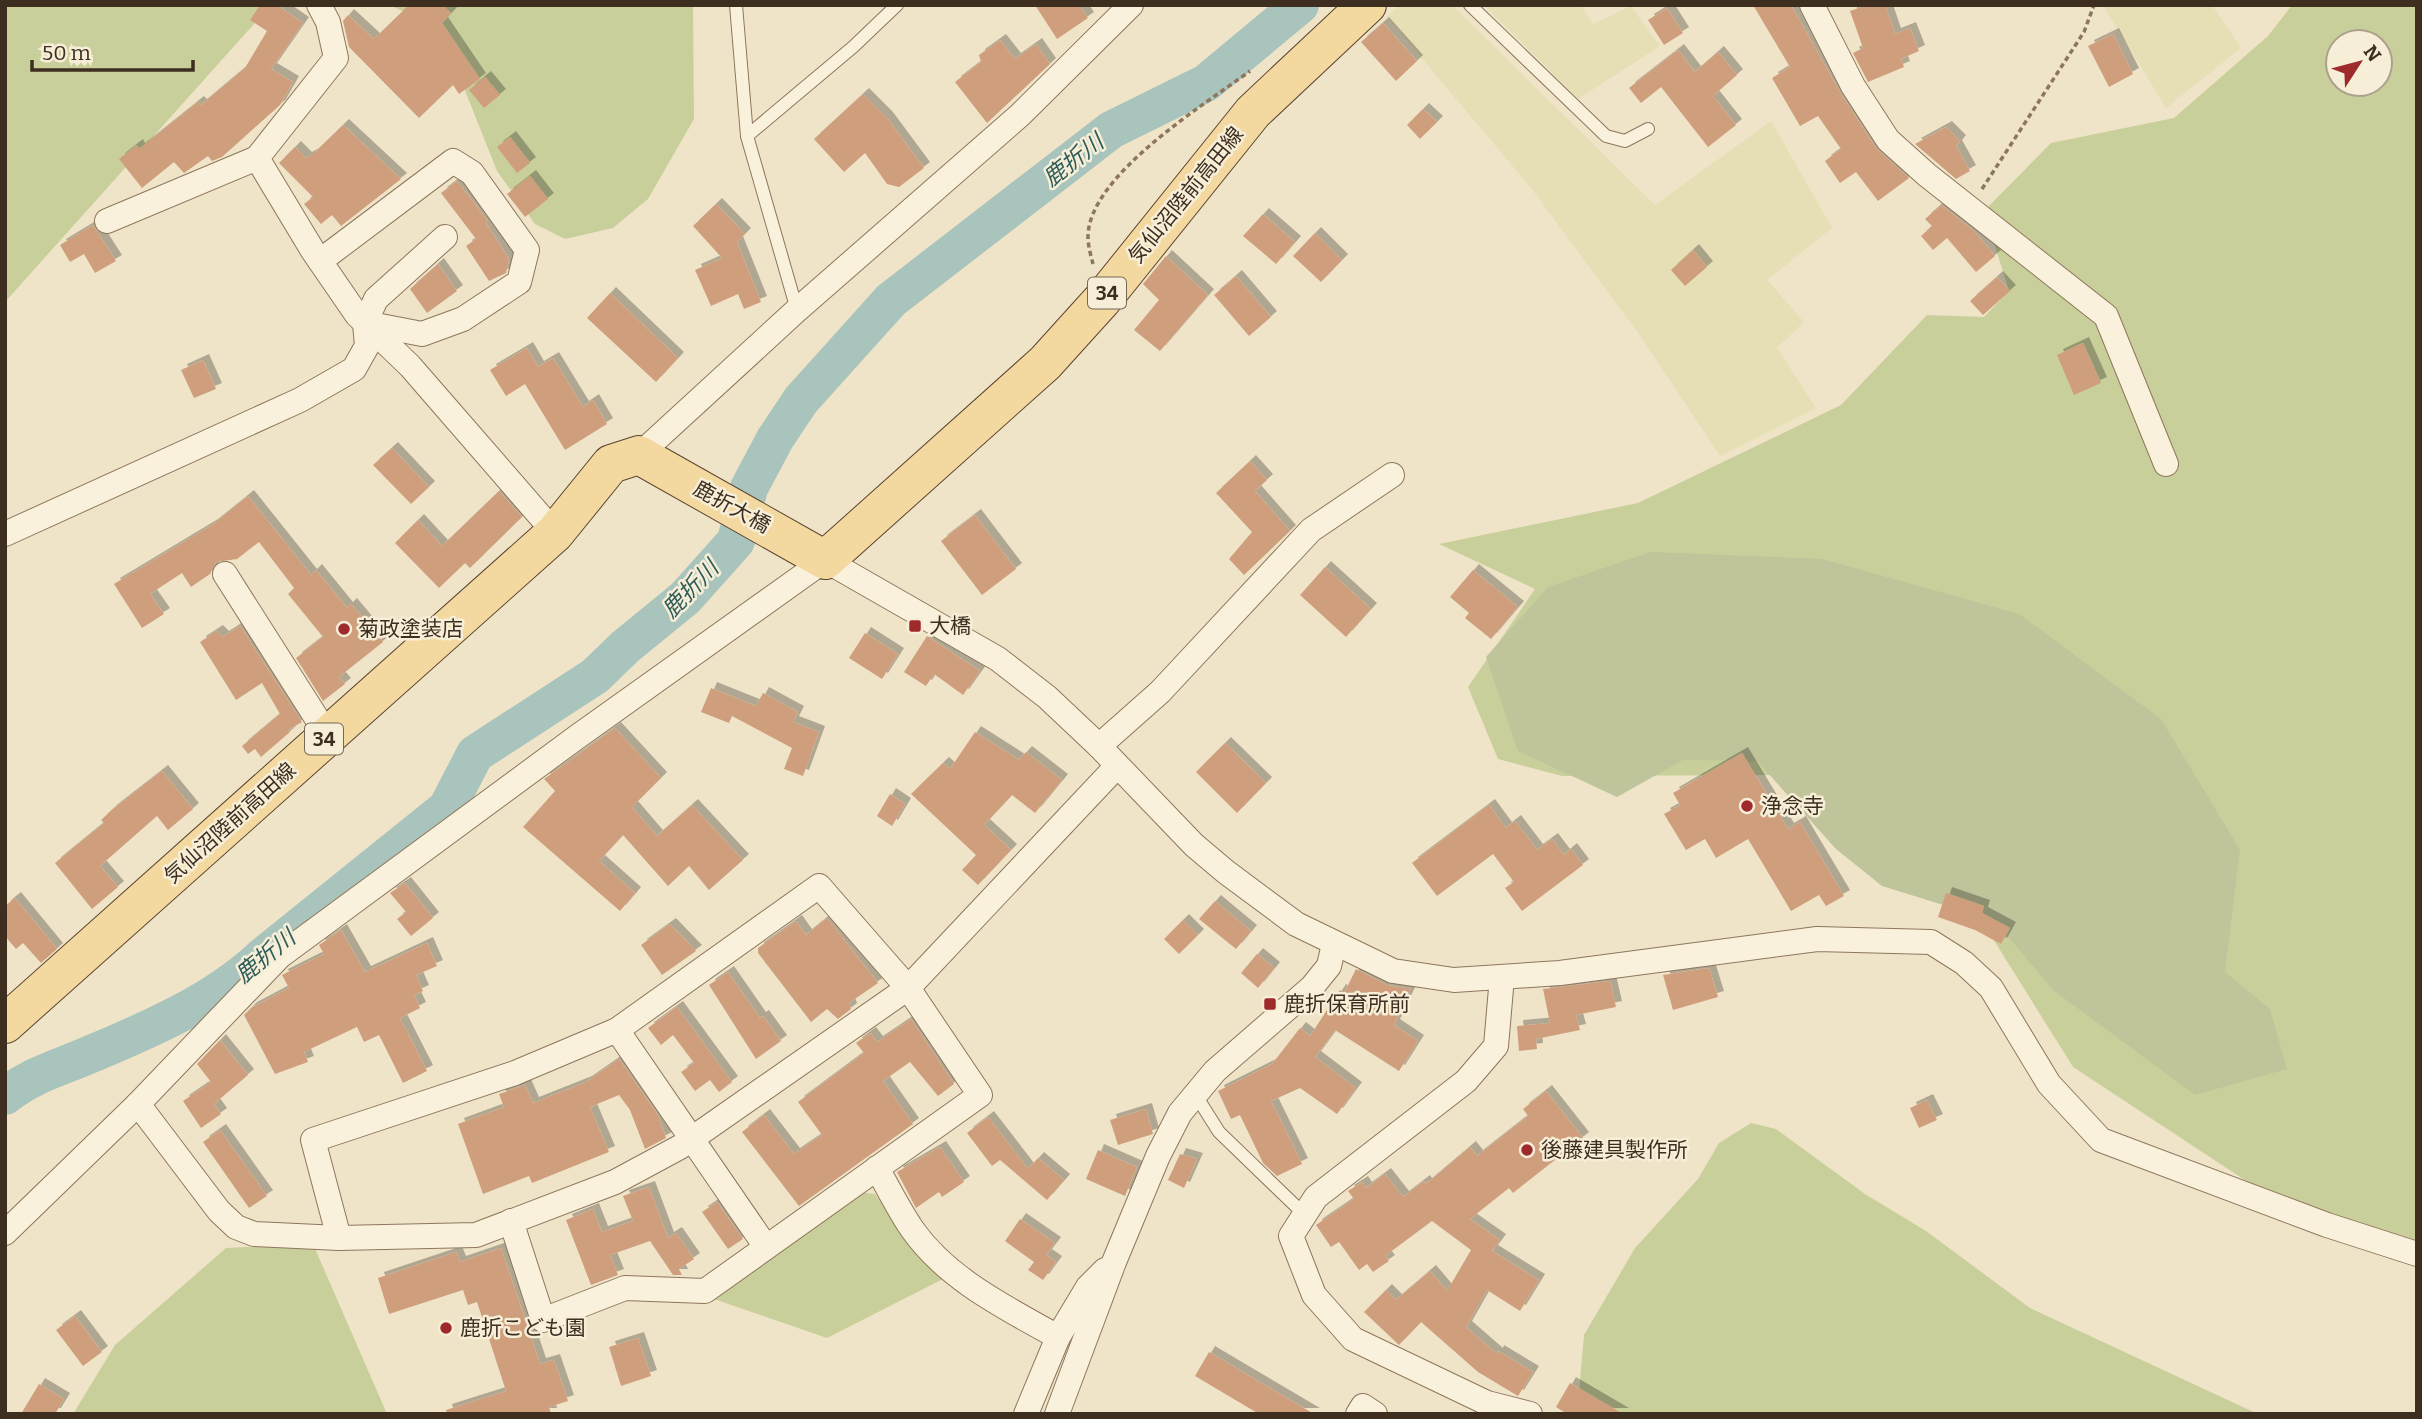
<svg xmlns="http://www.w3.org/2000/svg" width="2422" height="1419" font-family="Bitter,'Noto Sans JP',serif">
<defs>
<filter id="shadow"><feDropShadow dx="6" dy="-6" stdDeviation="0" flood-color="#0004"/></filter>
</defs>
<rect width="100%" height="100%" fill="#f0e4c8"/>
<g fill="#e6deb5">
<polygon points="1399,5 1452,5 1655,205 1771,121 1832,228 1767,280 1804,322 1777,348 1816,408 1720,456 1641,337 1531,188 1387,17"/>
<polygon points="1484,5 1581,5 1593,24 1631,6 1660,46 1578,99"/>
<polygon points="2103,5 2212,5 2241,48 2166,108"/>
</g>
<g fill="#c9cf9b" fill-rule="evenodd">
<polygon points="5,5 277,5 263,14 5,302"/>
<polygon points="389,5 693,5 694,119 648,199 613,228 565,239 535,224 497,171 462,83 421,19"/>
<path d="M2292,5H2417V1267L2330,1236L2073,1067L1933,843L1781,775L1562,776L1498,759L1468,687L1535,589L1439,544L1638,503L1841,405L1927,315L1984,317L2009,291L1984,211L2051,143L2174,118L2268,36ZM2338,42H2380V84H2338Z"/>
<polygon points="1751,1123 1776,1129 1865,1194 1926,1231 2030,1308 2258,1414 1577,1414 1584,1335 1635,1248 1698,1179 1719,1143"/>
<polygon points="860,1192 875,1194 917,1254 943,1279 827,1338 711,1298"/>
<polygon points="313,1244 387,1414 73,1414 115,1345 226,1248"/>
</g>
<polygon fill="#bfc49a" points="1651,552 1822,559 2019,614 2161,719 2240,850 2225,972 2270,1009 2287,1069 2195,1095 2053,990 1995,921 1882,886 1836,849 1757,761 1683,760 1617,797 1518,751 1486,657 1548,587"/>
<g fill="none" stroke-linecap="round" stroke-linejoin="round">
<path stroke="#a9c4bc" stroke-width="38" d="M5,1096C33,1074 59,1068 91,1054C151,1029 215,1001 262,957L447,808L475,754L595,676L625,647L685,598L736,541L749,488L775,439L801,400L891,300L1111,130L1206,83L1300,5"/>
</g>
<g fill="#cf9f7d" filter="url(#shadow)">
<polygon points="260,5 277,5 303,23 271,69 293,82 280,105 222,157 212,161 208,156 184,173 174,162 142,188 119,159 137,145 139,149 198,102 201,105 245,68 267,31 250,20"/>
<polygon points="409,5 442,5 451,13 442,23 480,79 459,94 453,85 419,118 349,47 343,21 348,15 374,39"/>
<polygon points="1035,5 1079,5 1088,18 1057,39"/>
<polygon points="1753,5 1791,5 1841,94 1876,148 1909,178 1878,201 1856,172 1840,183 1825,161 1841,149 1818,116 1800,126 1772,78 1790,67"/>
<polygon points="1867,5 1885,5 1895,34 1910,28 1919,51 1901,59 1904,67 1868,82 1853,53 1863,48 1850,11"/>
<polygon points="1667,8 1683,33 1664,45 1648,20"/>
<polygon points="1383,23 1417,61 1396,81 1361,42"/>
<polygon points="2113,34 2133,74 2109,87 2088,46"/>
<polygon points="1000,40 1015,59 1036,44 1050,64 987,123 955,82 981,62 979,55"/>
<polygon points="1678,50 1695,72 1718,52 1737,75 1713,96 1736,125 1708,147 1661,87 1641,103 1629,88"/>
<polygon points="485,77 500,95 484,108 469,90"/>
<polygon points="863,94 887,118 924,168 899,187 887,184 865,153 844,172 814,139"/>
<polygon points="1423,109 1437,122 1420,139 1407,125"/>
<polygon points="343,125 401,179 341,226 332,215 321,224 304,204 313,197 279,163 295,147 306,158 313,154"/>
<polygon points="1946,127 1960,141 1956,146 1970,171 1956,179 1915,144"/>
<polygon points="510,137 530,163 517,173 497,147"/>
<polygon points="530,176 548,199 525,217 507,194"/>
<polygon points="457,181 488,221 486,223 509,259 506,273 489,281 466,246 476,239 441,193"/>
<polygon points="716,204 745,234 737,242 761,302 744,309 738,294 711,306 695,270 722,258 693,226"/>
<polygon points="1941,205 1973,230 1995,256 1976,272 1947,238 1933,250 1921,236 1932,226 1925,219"/>
<polygon points="1263,214 1295,242 1276,264 1243,236"/>
<polygon points="93,225 116,261 95,273 84,254 70,262 60,245"/>
<polygon points="1315,233 1342,260 1321,282 1293,256"/>
<polygon points="1693,250 1707,267 1685,286 1671,270"/>
<polygon points="1166,256 1208,295 1160,351 1134,330 1159,300 1143,284"/>
<polygon points="438,264 457,291 427,313 410,289"/>
<polygon points="1236,276 1271,317 1249,336 1214,295"/>
<polygon points="1997,277 2010,291 1983,315 1970,301"/>
<polygon points="610,293 678,358 656,382 587,318"/>
<polygon points="2083,343 2101,383 2074,395 2057,355"/>
<polygon points="527,348 538,367 553,358 583,407 593,400 607,424 565,450 525,384 506,396 490,370"/>
<polygon points="203,360 216,389 194,398 181,370"/>
<polygon points="392,448 429,487 411,504 373,465"/>
<polygon points="1250,461 1267,480 1255,491 1290,531 1244,575 1229,559 1252,532 1216,493"/>
<polygon points="499,491 522,517 470,568 465,563 439,588 395,543 418,520 442,546"/>
<polygon points="248,496 311,575 316,570 347,608 351,604 383,642 339,677 345,684 323,701 296,658 323,637 288,594 294,588 259,542 237,559 216,562 210,574 191,587 182,573 150,594 164,614 142,628 114,584 212,525"/>
<polygon points="975,515 1016,569 982,595 941,541"/>
<polygon points="1325,567 1371,609 1346,637 1300,595"/>
<polygon points="1473,570 1518,607 1491,639 1465,618 1469,613 1450,597"/>
<polygon points="240,626 302,722 288,730 290,732 261,757 255,749 248,754 242,746 280,714 262,683 236,700 200,642 217,631 223,637"/>
<polygon points="865,633 898,654 882,679 849,658"/>
<polygon points="927,636 980,671 963,695 934,674 926,686 904,672"/>
<polygon points="711,688 756,706 763,693 798,712 793,722 819,732 803,776 784,769 792,748 732,716 729,723 701,712"/>
<polygon points="615,728 661,778 632,807 657,836 692,805 743,860 709,890 689,866 668,886 623,835 599,861 635,893 620,911 523,827 555,791 544,779"/>
<polygon points="975,732 1019,760 1026,752 1062,780 1035,813 1012,795 984,825 1011,850 978,885 962,870 976,855 911,794 943,763 950,769"/>
<polygon points="1225,743 1266,783 1237,813 1196,772"/>
<polygon points="1742,753 1788,829 1800,822 1844,896 1826,906 1819,895 1791,911 1748,839 1716,858 1705,839 1686,850 1664,814 1680,805 1673,793"/>
<polygon points="162,771 193,809 168,830 157,816 100,866 118,887 92,909 55,863 104,823 101,820 113,809"/>
<polygon points="890,794 905,804 892,826 877,816"/>
<polygon points="1489,805 1506,828 1515,821 1537,850 1552,839 1564,855 1571,849 1583,865 1522,911 1505,888 1514,882 1493,854 1437,896 1412,863"/>
<polygon points="405,883 433,918 411,936 397,919 406,912 390,893"/>
<polygon points="1946,893 1984,906 1982,913 2010,928 2001,944 1975,930 1938,917"/>
<polygon points="15,898 57,949 41,963 23,943 16,949 5,936 5,906"/>
<polygon points="1215,901 1251,931 1236,949 1199,919"/>
<polygon points="827,918 878,983 849,1003 851,1009 838,1019 827,1009 811,1022 758,953 758,948 796,921 806,935"/>
<polygon points="1183,920 1198,935 1179,954 1164,939"/>
<polygon points="670,924 696,951 662,975 641,945"/>
<polygon points="341,930 365,972 427,943 437,966 416,975 423,991 414,995 420,1008 400,1018 427,1071 403,1083 379,1035 364,1042 357,1027 304,1052 308,1062 275,1074 244,1015 251,1008 289,988 282,975 324,954 319,945"/>
<polygon points="1257,954 1274,968 1258,988 1241,973"/>
<polygon points="1709,968 1718,997 1673,1010 1663,975"/>
<polygon points="1356,969 1387,985 1411,989 1394,1025 1418,1041 1399,1071 1335,1030 1315,1057 1356,1088 1337,1114 1300,1088 1271,1101 1302,1164 1277,1176 1263,1163 1240,1115 1231,1119 1218,1091 1272,1064 1300,1028 1310,1036 1340,990 1344,993"/>
<polygon points="728,972 760,1018 763,1016 781,1041 756,1059 709,985"/>
<polygon points="1610,981 1616,1007 1576,1015 1580,1030 1536,1039 1537,1049 1519,1051 1517,1026 1550,1023 1543,989"/>
<polygon points="677,1007 732,1082 719,1092 710,1080 695,1091 681,1072 694,1063 673,1035 661,1045 648,1028"/>
<polygon points="911,1019 954,1084 938,1096 910,1062 883,1081 913,1124 799,1206 742,1132 764,1115 794,1154 822,1135 798,1102 864,1053 856,1043 870,1033 877,1042"/>
<polygon points="220,1040 248,1075 214,1104 221,1114 201,1128 183,1101 211,1082 197,1064"/>
<polygon points="619,1059 658,1115 666,1138 645,1149 630,1110 619,1095 590,1107 609,1152 532,1183 529,1176 483,1194 458,1124 504,1107 499,1094 525,1085 533,1103 586,1082"/>
<polygon points="1546,1091 1583,1138 1513,1193 1509,1188 1470,1219 1500,1240 1492,1251 1539,1280 1520,1311 1487,1290 1466,1327 1497,1354 1498,1351 1533,1372 1518,1396 1478,1372 1421,1322 1399,1345 1364,1312 1386,1290 1396,1300 1430,1271 1447,1291 1471,1250 1432,1221 1385,1256 1389,1261 1373,1272 1367,1264 1359,1270 1339,1242 1331,1247 1316,1225 1354,1199 1348,1191 1362,1182 1366,1188 1385,1174 1403,1197 1424,1181 1426,1184 1470,1147 1477,1156 1528,1116 1523,1109"/>
<polygon points="1927,1100 1937,1120 1919,1128 1910,1108"/>
<polygon points="1146,1109 1153,1134 1118,1145 1110,1120"/>
<polygon points="988,1117 1028,1169 1038,1158 1064,1180 1047,1200 1000,1160 992,1166 967,1133"/>
<polygon points="220,1130 267,1196 249,1208 203,1142"/>
<polygon points="940,1147 964,1182 942,1197 939,1192 916,1208 897,1172"/>
<polygon points="1098,1150 1137,1167 1125,1196 1086,1179"/>
<polygon points="1180,1154 1197,1159 1184,1188 1168,1180"/>
<polygon points="649,1187 668,1238 676,1233 694,1259 679,1269 682,1275 673,1275 650,1241 610,1255 618,1275 591,1285 566,1220 593,1209 602,1232 633,1221 623,1196"/>
<polygon points="717,1202 743,1239 728,1249 702,1212"/>
<polygon points="1020,1219 1055,1243 1046,1255 1056,1262 1043,1280 1028,1270 1034,1262 1005,1241"/>
<polygon points="501,1248 540,1364 554,1360 568,1401 549,1407 551,1414 447,1414 446,1410 506,1391 477,1302 468,1305 463,1290 389,1314 378,1278 456,1252 460,1262"/>
<polygon points="75,1316 102,1352 83,1366 56,1330"/>
<polygon points="638,1338 651,1376 621,1386 609,1347"/>
<polygon points="1209,1352 1314,1414 1259,1414 1195,1376"/>
<polygon points="1570,1383 1623,1414 1567,1414 1556,1407"/>
<polygon points="39,1384 64,1399 55,1414 21,1414"/>
</g>
<g fill="none" stroke-linecap="round" stroke-linejoin="round">
<defs>
<g id="service">
<polyline points="736,5 747,136 797,310"/>
<polyline points="1470,5 1606,136 1625,141 1648,129"/>
<polyline points="747,136 853,47 897,5"/>
<polyline points="1195,1094 1219,1132 1305,1215"/>
</g>
<g id="minor">
<polyline points="319,5 328,22 336,58 257,158 313,251 357,315 410,366 555,533"/>
<polyline points="1812,5 1853,86 1888,140 1927,175 2106,316 2166,464"/>
<polyline points="107,221 257,158"/>
<polyline points="320,261 453,161 472,173 527,250 519,282 463,319 422,334 365,323 376,299 445,237"/>
<polyline points="639,455 797,310 1020,115 1131,5"/>
<polyline points="5,534 300,400 354,369 367,346 365,323"/>
<polyline points="225,574 328,736"/>
<polyline points="1099,746 1160,692 1311,530 1392,475"/>
<polyline points="1502,977 1496,1046 1466,1081 1316,1197 1291,1236 1314,1295 1353,1339 1487,1403 1530,1414"/>
<polyline points="617,1030 766,1247"/>
<polyline points="138,1104 219,1211 236,1227 254,1234 339,1238 476,1235 615,1182 680,1147 908,988 1117,766"/>
<path d="M877,1168C888,1188 899,1210 912,1229C947,1279 1006,1308 1058,1337L1088,1287L1105,1270"/>
<polyline points="5,1233 138,1104 280,956 577,737 825,560 998,659 1047,697 1099,746 1194,845 1226,872 1296,924 1393,971 1454,980 1560,973 1817,939 1931,942 1964,963 1991,988 2049,1084 2101,1140 2327,1225 2417,1254"/>
<polyline points="339,1238 313,1140 515,1073 617,1030 819,886 908,988 980,1095 705,1291 625,1288 543,1320 511,1221"/>
<polyline points="1026,1414 1058,1337"/>
<polyline points="1057,1414 1114,1262 1158,1156 1180,1113 1215,1071 1312,987 1329,966 1334,944"/>
<polyline points="1358,1414 1363,1406 1375,1414"/>
</g>
<polyline id="primary" points="5,1024 555,533 611,464 639,455 825,560 1045,363 1102,300 1253,112 1367,5"/>
</defs>
<use href="#service" stroke="#8d765c" stroke-width="14"/>
<use href="#minor" stroke="#8d765c" stroke-width="26"/>
<use href="#primary" stroke="#5b4430" stroke-width="40"/>
<g stroke="#8d765c" stroke-width="3.5" stroke-dasharray="5 3.5" stroke-linecap="butt">
<polyline points="1982,189 2084,32 2094,5"/>
<path d="M1093,264C1091,256 1088,246 1088,237C1088,176 1204,105 1250,71"/>
</g>
<use href="#service" stroke="#faf1dc" stroke-width="12"/>
<use href="#minor" stroke="#faf1dc" stroke-width="24"/>
<use href="#primary" stroke="#f3d9a0" stroke-width="38"/>
</g>
<g fill="#9e2a2b" stroke="#f7eed8" stroke-width="2.5">
<rect x="908" y="619" width="14" height="14" rx="3.5"/>
<circle cx="344" cy="629" r="7"/>
<circle cx="1747" cy="806" r="7"/>
<rect x="1263" y="997" width="14" height="14" rx="3.5"/>
<circle cx="1527" cy="1150" r="7"/>
<circle cx="446" cy="1328" r="7"/>
</g>
<g text-anchor="middle" stroke-width="5" stroke-linejoin="round" paint-order="stroke">
<g fill="#f7eed8" stroke="#756857" stroke-width="2">
<rect x="1088" y="277.5" width="38" height="31" rx="5"/>
<rect x="305" y="723.5" width="38" height="31" rx="5"/>
</g>
<g font-size="19" font-weight="bold" fill="#3d2e20">
<text x="1107" y="300">34</text>
<text x="324" y="746">34</text>
</g>
<g font-size="21" fill="#3d2e20" stroke="#f7eed8">
<text transform="translate(1186 195) rotate(-51)" y="7">気仙沼陸前高田線</text>
<text transform="translate(732 507) rotate(29)" y="7">鹿折大橋</text>
<text transform="translate(230 823) rotate(-42)" y="7">気仙沼陸前高田線</text>
</g>
<g font-size="21" fill="#3d2e20" stroke="#f7eed8" text-anchor="start">
<text x="929" y="633">大橋</text>
<text x="358" y="636">菊政塗装店</text>
<text x="1761" y="813">浄念寺</text>
<text x="1284" y="1011">鹿折保育所前</text>
<text x="1541" y="1157">後藤建具製作所</text>
<text x="460" y="1335">鹿折こども園</text>
</g>
<g font-size="23" font-style="italic" fill="#2f5d5a" stroke="#f7eed8">
<text transform="translate(1073 160) rotate(-38)" y="8">鹿折川</text>
<text transform="translate(690 589) rotate(-46)" y="8">鹿折川</text>
<text transform="translate(265 956) rotate(-39)" y="8">鹿折川</text>
</g>
</g>
<rect width="2422" height="1419" fill="none" stroke="#3d2e20" stroke-width="14"/>
<g transform="translate(2359 63) rotate(54)"><circle r="33" fill="#f7eed8" stroke="#ada18e" stroke-width="2"/>
<path d="M0-5L12 26L0 18L-12 26Z" fill="#9e2a2b"/>
<text y="-10" font-size="19" font-weight="bold" text-anchor="middle" fill="#3d2e20">N</text>
</g>
<path d="M32 60v10h161v-10" fill="none" stroke="#3d2e20" stroke-width="3.5"/>
<text x="42" y="60" font-size="21" fill="#3d2e20" stroke="#f7eed8" stroke-width="5" paint-order="stroke">50 m</text>
</svg>
